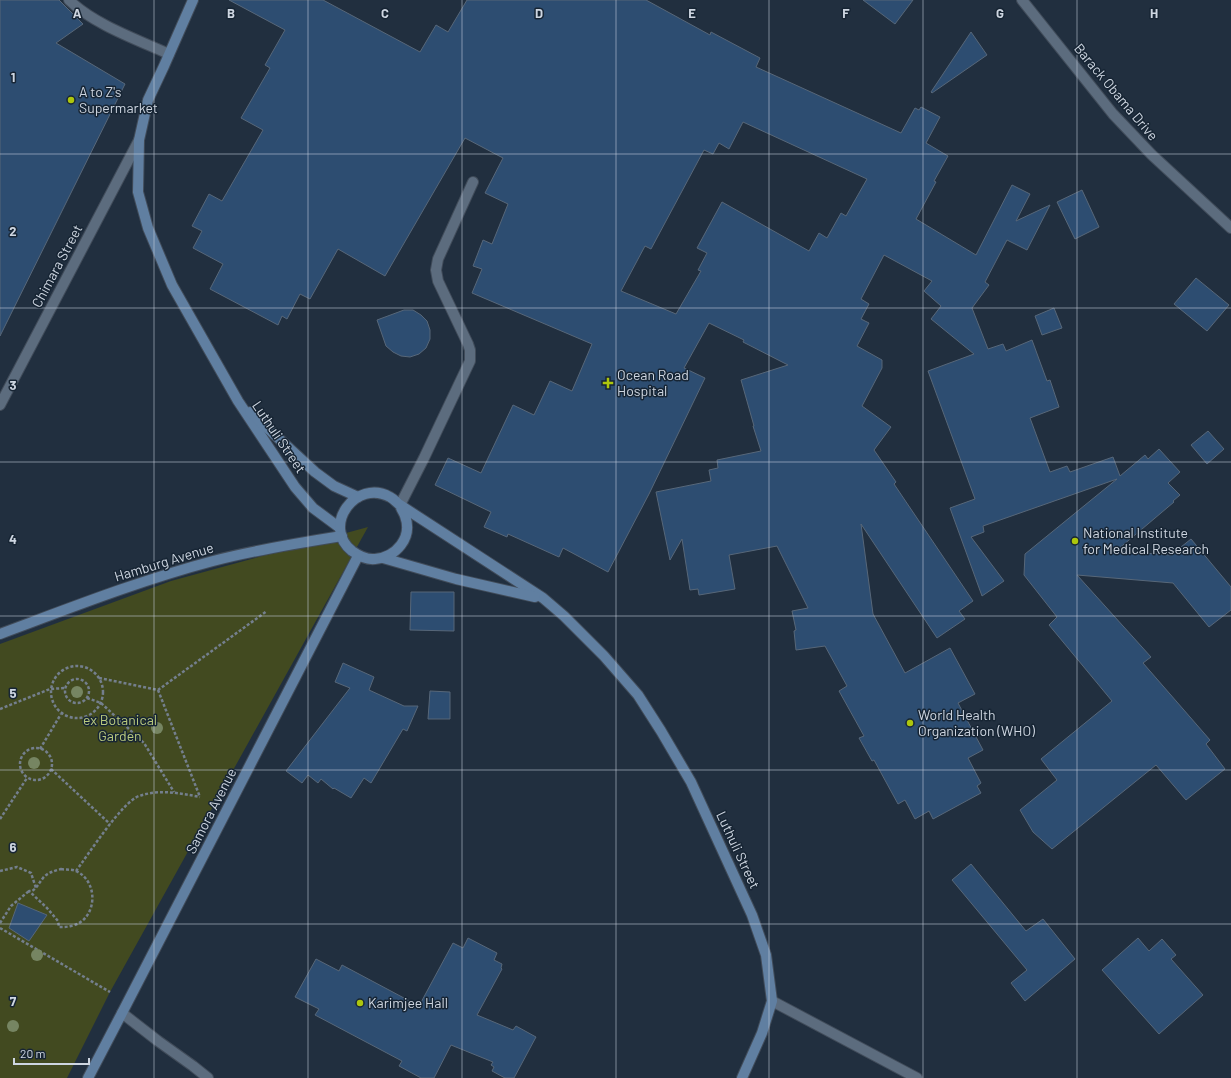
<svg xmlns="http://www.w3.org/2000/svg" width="1231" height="1078" font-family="Barlow,sans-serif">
<rect width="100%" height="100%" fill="#212f3f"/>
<polygon fill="#424a20" points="368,527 110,992 67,1078 0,1078 0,644 171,581"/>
<g fill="#2d4d71" stroke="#576779" fill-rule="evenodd">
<polygon points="0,0 59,0 83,24 56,43 125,84 0,336"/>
<path d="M229,0H323L420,52L436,25L448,32L467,0H646L710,35L711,32L760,58L756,67L901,133L915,108L919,110L921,107L940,117L926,143L948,156L934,181L936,182L916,219L976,255L1012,185L1030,194L1016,221L1050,205L1027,250L1007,240L985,282L989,285L972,308L988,349L1003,344L1006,351L1032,340L1047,381L1050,380L1059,407L1030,418L1050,472L1067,466L1070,472L1113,457L1120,476L1145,455L1148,459L1159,449L1180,472L1168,483L1180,495L1173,501L1174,502L1116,551L1171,555L1191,539L1231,587V610L1209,627L1173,583L1077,575L1151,657L1143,663L1210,740L1206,744L1225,769L1186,800L1156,765L1052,849L1033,832L1020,810L1057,780L1041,759L1112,701L1049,625L1057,617L1024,575L1025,554L1117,479L983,526L984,532L971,537L1004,581L982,596L950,508L975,499L928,371L974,354L931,319L941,306L924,291L932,281L884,255L861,299L869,304L861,319L869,323L857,346L882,360V368L862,406L891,427L874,450L896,482L894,484L973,601L959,611L965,619L937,638L861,524L873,614L905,673L950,648L975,694L958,703L983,750L968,758L981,783L977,786L981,793L933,819L929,811L915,819L905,800L898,804L874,760L872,761L859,738L864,736L839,691L847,686L825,646L796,650L794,631L796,630L792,611L808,608L777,546L729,555L735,589L699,595L698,589L690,590L682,539L670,560L656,492L711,481L709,470L718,468L717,460L761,451L753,426H754L741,380L788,365L743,342L744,340L709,323L684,368L705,378L649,494L608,572L563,548L559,557L508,534L507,537L484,527L491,512L435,485L448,458L481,473L513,405L534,415L550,381L572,391L592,344L472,293L482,269L473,266L483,240L492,244L508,204L485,193L503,158L465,138L385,276L338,249L310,299L300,294L287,319L282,316L278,325L210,289L223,264L193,248L202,231L192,226L209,194L222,201L263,130L241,118L270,68L265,65L285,30ZM743,122L867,179L846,216L841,213L827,238L819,233L809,251L722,202L697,248L707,253L698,270L701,271L676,314L621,291L645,246L651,249L704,150L713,154L719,143L729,149Z"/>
<polygon points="863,0 913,0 895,24"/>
<polygon points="971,32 987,55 932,93 931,92"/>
<polygon points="1082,190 1099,227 1075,239 1057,202"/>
<polygon points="1196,278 1229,305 1207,331 1174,304"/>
<polygon points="1054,308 1062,328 1042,335 1035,316"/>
<polygon points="404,310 413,310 421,315 427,321 430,330 430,339 426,348 419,354 410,357 401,356 393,352 386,346 377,320"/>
<polygon points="1208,431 1224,449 1207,464 1191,445"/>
<polygon points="411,592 454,592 454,631 410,630"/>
<polygon points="343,663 374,677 369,690 404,706 418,706 407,731 403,729 371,783 364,778 351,798 334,788 333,789 321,779 318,783 308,775 302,783 286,771 350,688 335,682"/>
<polygon points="430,691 450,692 450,719 428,719"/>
<polygon points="971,864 1026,931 1043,919 1075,959 1025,1001 1011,983 1027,970 952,880"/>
<polygon points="18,903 47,915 29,941 9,928"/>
<polygon points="468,938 497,953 494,960 502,964 501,968 502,969 477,1015 513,1030 516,1026 536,1037 514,1078 505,1078 492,1071 494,1067 491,1065 493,1062 451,1045 434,1078 421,1078 399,1066 402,1061 315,1015 319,1009 295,997 316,959 339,971 342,965 419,1006 453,943 463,948"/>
<polygon points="1138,938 1149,951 1162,939 1176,955 1171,959 1203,995 1159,1034 1102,970"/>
</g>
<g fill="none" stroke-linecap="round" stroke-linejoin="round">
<defs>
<g id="lane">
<polyline points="1022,0 1113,114 1152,155 1231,228"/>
<polyline points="0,405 139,140"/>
<polyline points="400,505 424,458 470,361 470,350 468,344 438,281 436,270 438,259 473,182"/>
<polyline points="772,1001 917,1078"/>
<polyline points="122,1013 158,1041 193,1066 208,1078"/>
</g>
<path id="street" d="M69,0C93,24 138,40 169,54"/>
<g id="secondary">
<polyline points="193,0 164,66 148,100 139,140 138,192 148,228 172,285 238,401 295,487 313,508 340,528"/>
<polyline points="250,412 315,472 334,486 358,497"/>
<path d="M400,505C401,509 404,513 405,516C413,538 396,557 375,559C366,560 359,556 352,551C321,526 356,478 390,497C394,499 397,503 400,505L543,598L564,616L604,656L638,695L661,731L691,782L752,915L766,955L772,1001L762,1033L742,1078"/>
<polyline points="383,558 456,579 535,597"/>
<path d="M0,634C70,608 141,580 213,561C255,550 298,543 342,536"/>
<polyline points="88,1078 122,1013 358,556"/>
</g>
</defs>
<use href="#lane" stroke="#414c5a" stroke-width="12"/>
<use href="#street" stroke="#414c5a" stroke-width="12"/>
<use href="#secondary" stroke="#414c5a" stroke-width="12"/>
<g stroke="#747f8d" stroke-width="2.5" stroke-dasharray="3 2" stroke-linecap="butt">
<circle cx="77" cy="692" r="26"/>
<polyline points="99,678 158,690 267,611"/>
<circle cx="77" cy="691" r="12"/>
<polyline points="158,690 200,797"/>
<polyline points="87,698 101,703 144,743 174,792"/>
<polyline points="0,709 50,689 65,688"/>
<circle cx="36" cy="764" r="16"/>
<polyline points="40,749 61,714"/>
<polyline points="51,769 110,824"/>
<polyline points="0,819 27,778"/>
<path d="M61,869C66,870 71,869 76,871C100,882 97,921 71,926C67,927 63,927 59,927L58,921L47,908L29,891H32C37,888 39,883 43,878C47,873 54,871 61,869Z"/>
<polyline points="0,871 17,867 31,873 36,888"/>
<path d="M76,871C88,855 122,802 139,796C160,789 179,793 200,797"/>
<polyline points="0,923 11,906 29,891"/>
<polyline points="0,928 110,992"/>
</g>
<use href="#lane" stroke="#5c6c7e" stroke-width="10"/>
<use href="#street" stroke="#5c6c7e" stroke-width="10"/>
<use href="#secondary" stroke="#607fa1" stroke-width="10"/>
</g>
<g fill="#768562">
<circle cx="77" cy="692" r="6"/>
<circle cx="157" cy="728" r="6"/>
<circle cx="34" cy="763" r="6"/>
<circle cx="37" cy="955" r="6"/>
<circle cx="13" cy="1026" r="6"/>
</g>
<path fill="none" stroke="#ced6e1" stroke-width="1" stroke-opacity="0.55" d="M154,0V1078M308,0V1078M462,0V1078M616,0V1078M769,0V1078M923,0V1078M1077,0V1078M0,154H1231M0,308H1231M0,462H1231M0,616H1231M0,770H1231M0,924H1231"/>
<g fill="#adc60d" stroke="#172534" stroke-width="1.5">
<circle cx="71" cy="100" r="4"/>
<path d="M606 377h4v4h4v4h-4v4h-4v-4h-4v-4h4z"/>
<circle cx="1075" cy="541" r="4"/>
<circle cx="910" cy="723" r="4"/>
<circle cx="360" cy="1003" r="4"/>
</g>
<g text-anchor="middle" stroke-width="3" stroke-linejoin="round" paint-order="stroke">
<g font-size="14" fill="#ced6e1" stroke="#172534" text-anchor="start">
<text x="79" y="97">A to Z's<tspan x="79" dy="16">Supermarket</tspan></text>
<text x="617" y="380">Ocean Road<tspan x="617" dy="16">Hospital</tspan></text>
<text x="1083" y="538">National Institute<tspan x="1083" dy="16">for Medical Research</tspan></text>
<text x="918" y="720">World Health<tspan x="918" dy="16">Organization (WHO)</tspan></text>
<text x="368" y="1008">Karimjee Hall</text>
</g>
<g font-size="14" fill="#ced6e1" stroke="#172534">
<text transform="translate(1116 92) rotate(50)" y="5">Barack Obama Drive</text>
<text transform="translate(57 266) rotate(-62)" y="5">Chimara Street</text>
<text transform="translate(279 437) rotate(56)" y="5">Luthuli Street</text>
<text transform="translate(164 562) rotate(-17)" y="5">Hamburg Avenue</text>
<text transform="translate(211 811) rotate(-63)" y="5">Samora Avenue</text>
<text transform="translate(738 850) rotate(65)" y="5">Luthuli Street</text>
</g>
<g font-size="14" fill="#bbcb7e" stroke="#172534">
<text x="120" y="725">ex Botanical<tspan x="120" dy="16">Garden</tspan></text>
</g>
</g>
<g font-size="13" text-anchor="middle" font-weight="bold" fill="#ced6e1" stroke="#172534" stroke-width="3" stroke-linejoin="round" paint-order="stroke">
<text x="77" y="18">A</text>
<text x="231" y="18">B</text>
<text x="385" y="18">C</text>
<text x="539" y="18">D</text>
<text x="692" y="18">E</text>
<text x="846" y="18">F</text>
<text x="1000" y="18">G</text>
<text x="1154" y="18">H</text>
<text x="13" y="82">1</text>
<text x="13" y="236">2</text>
<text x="13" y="390">3</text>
<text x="13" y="544">4</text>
<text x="13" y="698">5</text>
<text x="13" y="852">6</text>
<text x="13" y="1006">7</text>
</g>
<path d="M14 1058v6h75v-6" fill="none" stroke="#ced6e1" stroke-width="2"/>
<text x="20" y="1058" font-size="12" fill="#ced6e1" stroke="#172534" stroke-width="3" paint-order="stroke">20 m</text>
</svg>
